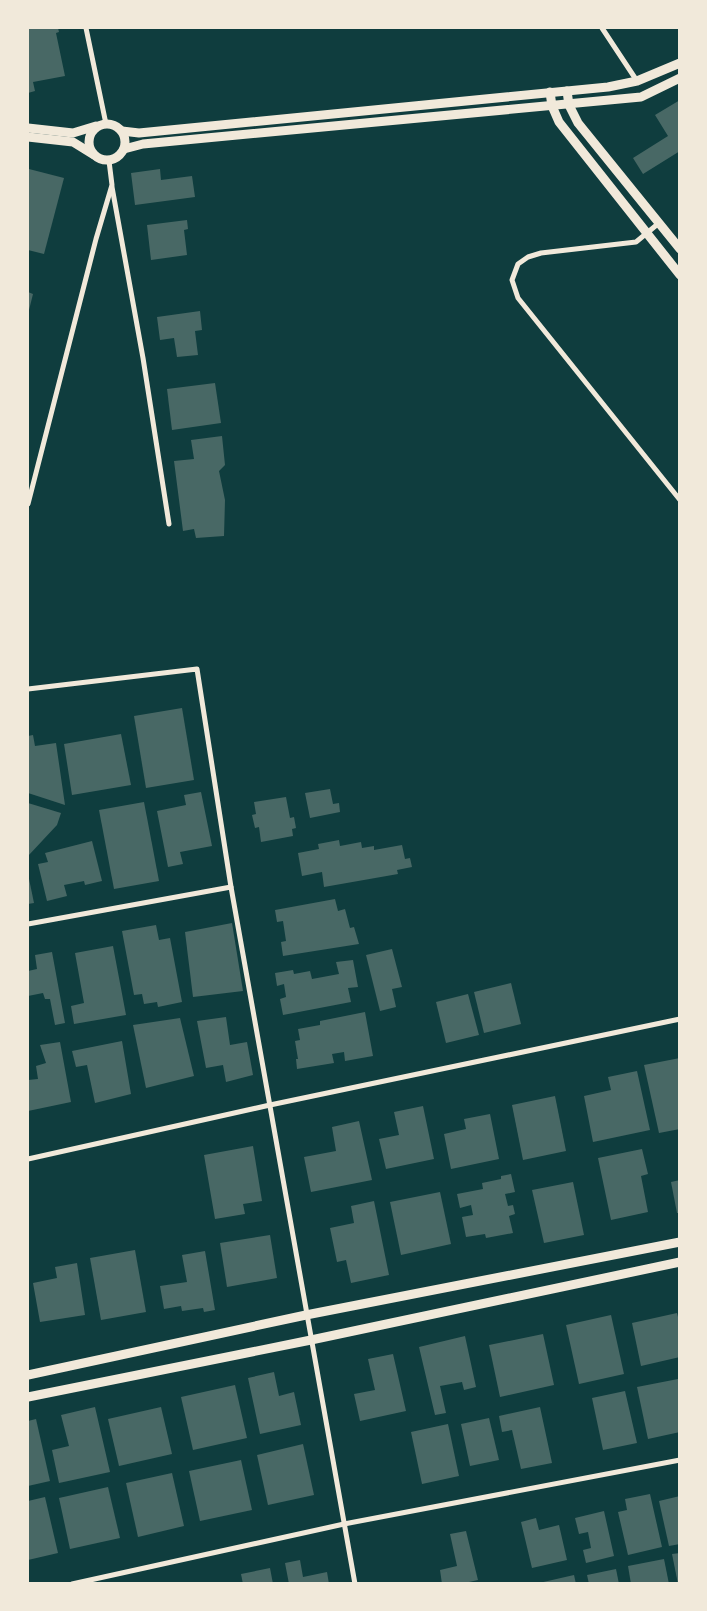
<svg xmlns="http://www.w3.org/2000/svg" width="707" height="1611" font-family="Karla,sans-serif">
<rect width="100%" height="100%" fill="#0f3d3e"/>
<g fill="#486865">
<polygon points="28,28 58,28 59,32 56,33 65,76 33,82 35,91 28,93"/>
<polygon points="680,100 680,151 643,174 633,158 668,136 655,115"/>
<polygon points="29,169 64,178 44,254 28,250 28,176"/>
<polygon points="160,169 161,180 192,176 195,197 135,205 131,173"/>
<polygon points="187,220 188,229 184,230 187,255 151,260 147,225"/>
<polygon points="28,292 33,294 28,314"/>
<polygon points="200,311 202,330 195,331 198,355 177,357 174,338 160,340 157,317"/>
<polygon points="215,383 221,423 172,430 167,389"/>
<polygon points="222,436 225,465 219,471 225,500 224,536 196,538 194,529 183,531 174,461 194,459 191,440"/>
<polygon points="182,708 194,780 146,788 134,716"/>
<polygon points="121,734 131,785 72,795 64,744"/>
<polygon points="33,735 35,746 56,743 65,805 28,793 28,736"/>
<polygon points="330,789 333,804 339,803 340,812 310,818 305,793"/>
<polygon points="201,792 212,846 180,852 183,864 168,867 157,811 186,805 184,795"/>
<polygon points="286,797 290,818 294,817 296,828 292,829 293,836 261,842 259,827 255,828 252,815 256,814 254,802"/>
<polygon points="144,802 159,881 114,889 99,810"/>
<polygon points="28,803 61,813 57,825 28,856"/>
<polygon points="339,840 340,846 361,842 362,848 374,846 374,850 402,845 405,859 410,858 412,867 397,870 398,874 324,887 322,872 302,876 298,853 319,849 318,844"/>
<polygon points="92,841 102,881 85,885 84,881 64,885 67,896 47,901 38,864 48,862 45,853"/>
<polygon points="28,874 34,903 28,904"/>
<polygon points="335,899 338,911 345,909 350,928 354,927 359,944 283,956 281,942 286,941 283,921 277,922 275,910"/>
<polygon points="232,923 243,991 193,997 185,932"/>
<polygon points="156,925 159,940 170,938 182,1002 158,1007 157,1002 144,1004 142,994 134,995 122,931"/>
<polygon points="113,946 126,1015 74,1024 71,1006 84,1003 75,953"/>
<polygon points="392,949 402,987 392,989 396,1007 380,1011 366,955"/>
<polygon points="52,952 65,1023 55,1025 50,999 45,999 43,993 28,996 28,971 37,969 35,955"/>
<polygon points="353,960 358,987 348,988 351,1002 283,1015 280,999 286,997 284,984 277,986 275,973 293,970 294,974 310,971 312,979 339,974 336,962"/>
<polygon points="511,983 521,1024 484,1033 474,992"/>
<polygon points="468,994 479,1035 446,1043 436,1002"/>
<polygon points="365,1012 373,1056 345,1061 344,1052 332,1054 334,1063 297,1069 296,1059 298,1059 295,1041 300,1040 298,1029 320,1025 320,1021"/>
<polygon points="226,1017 230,1045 247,1042 253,1075 226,1082 223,1065 206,1068 197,1021"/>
<polygon points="180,1018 194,1076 146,1088 133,1025"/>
<polygon points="122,1041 131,1094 95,1103 87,1065 76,1067 72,1051"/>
<polygon points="60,1042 71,1102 28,1111 28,1080 38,1079 36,1066 46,1063 40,1045"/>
<polygon points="680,1058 680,1129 659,1133 644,1065"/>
<polygon points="637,1071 650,1130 593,1142 584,1096 611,1090 608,1077"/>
<polygon points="555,1096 566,1151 523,1160 512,1105"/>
<polygon points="423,1106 434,1159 386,1169 379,1139 399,1135 394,1112"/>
<polygon points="490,1114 499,1159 451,1169 444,1134 466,1129 464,1119"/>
<polygon points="359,1121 372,1180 311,1192 304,1157 336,1151 332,1127"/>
<polygon points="253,1146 262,1201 243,1204 245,1214 215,1219 204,1155"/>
<polygon points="642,1149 648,1174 641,1176 648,1212 611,1220 598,1158"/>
<polygon points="511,1174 515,1192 505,1194 508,1206 513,1205 515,1214 509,1216 513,1233 486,1238 485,1234 466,1237 462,1217 473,1215 471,1205 460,1208 457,1194 483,1189 482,1183 501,1179 501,1176"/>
<polygon points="680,1180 680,1213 677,1213 671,1182"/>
<polygon points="573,1182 584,1235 544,1243 532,1190"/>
<polygon points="440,1192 451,1244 401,1255 390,1202"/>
<polygon points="374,1201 389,1275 351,1283 346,1260 337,1262 330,1228 354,1223 351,1206"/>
<polygon points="270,1235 277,1278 227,1287 220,1243"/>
<polygon points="135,1250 146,1312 101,1320 90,1258"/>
<polygon points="205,1251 215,1310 204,1312 203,1308 182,1311 181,1306 164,1309 160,1286 187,1282 182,1255"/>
<polygon points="77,1263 85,1315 40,1322 33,1283 57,1278 55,1267"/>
<polygon points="677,1313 680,1325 680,1357 641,1366 632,1323"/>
<polygon points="611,1315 624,1374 579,1384 566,1325"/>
<polygon points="543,1334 554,1385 500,1397 489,1345"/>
<polygon points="465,1336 476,1387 464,1390 462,1382 440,1386 446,1413 435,1415 419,1347"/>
<polygon points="393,1354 406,1411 360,1421 354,1394 375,1390 368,1359"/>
<polygon points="274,1372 279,1396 294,1392 301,1425 260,1434 248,1378"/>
<polygon points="678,1379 680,1387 680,1432 648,1439 637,1387"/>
<polygon points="235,1385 247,1438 193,1450 181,1397"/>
<polygon points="625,1391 637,1443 603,1450 592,1398"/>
<polygon points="95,1407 110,1472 59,1483 52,1450 69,1446 61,1415"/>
<polygon points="161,1407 172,1454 119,1466 108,1419"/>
<polygon points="540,1407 552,1463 521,1469 512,1430 502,1432 499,1416"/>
<polygon points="489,1418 499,1460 470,1466 461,1424"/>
<polygon points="36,1419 50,1481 28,1486 28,1421"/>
<polygon points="448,1424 459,1476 422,1484 411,1432"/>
<polygon points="303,1444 314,1495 268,1505 257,1455"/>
<polygon points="241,1460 252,1510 200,1521 189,1471"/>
<polygon points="172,1473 184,1526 138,1537 126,1483"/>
<polygon points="108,1487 120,1538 70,1549 59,1498"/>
<polygon points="650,1494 662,1547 628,1555 618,1512 627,1510 625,1499"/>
<polygon points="680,1496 680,1544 669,1546 659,1501"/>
<polygon points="45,1497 58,1553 28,1560 28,1501"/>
<polygon points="604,1511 614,1556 586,1563 583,1550 591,1548 588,1532 579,1534 575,1518"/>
<polygon points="536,1518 539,1530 559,1525 567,1560 532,1568 521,1522"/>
<polygon points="466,1531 478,1580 460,1584 442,1584 440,1570 457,1566 450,1534"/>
<polygon points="680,1553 680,1584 678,1584 672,1554"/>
<polygon points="664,1559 669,1584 631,1584 628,1566"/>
<polygon points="300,1560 303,1577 327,1572 329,1584 289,1584 285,1563"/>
<polygon points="270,1568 273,1584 243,1584 241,1574"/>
<polygon points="616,1569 619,1584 589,1584 587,1575"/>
<polygon points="574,1575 576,1584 539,1584 539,1583"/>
</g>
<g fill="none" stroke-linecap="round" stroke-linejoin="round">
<g stroke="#f1e9da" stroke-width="5">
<polyline points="86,28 106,124"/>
<polyline points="602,28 637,81"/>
<polyline points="112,187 143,358 169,524"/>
<polyline points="659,223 636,242 541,253 528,257 518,264 512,280 518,298 680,500"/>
<polyline points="28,504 96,239 112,185 109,161"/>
<polyline points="28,689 197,669 231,887 355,1584"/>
<polyline points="28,924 231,887"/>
<polyline points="28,1159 270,1105 680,1019"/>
<polyline points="72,1584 344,1524 680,1460"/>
</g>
<g stroke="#f1e9da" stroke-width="9">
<polyline points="567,91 569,105 578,123 680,249"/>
<polyline points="550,92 552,106 559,122 680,275"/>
<circle cx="107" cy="142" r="18"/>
<polyline points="28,128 73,133 96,126"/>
<polyline points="122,131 139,133 608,87 637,81 680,63"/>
<polyline points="28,137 73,142 94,155"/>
<polyline points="124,149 143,144 641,97 680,78"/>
<polyline points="28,1375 306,1315 680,1242"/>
<polyline points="28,1397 311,1340 680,1262"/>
</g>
</g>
<rect width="707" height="1611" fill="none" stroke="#f1e9da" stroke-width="58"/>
</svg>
